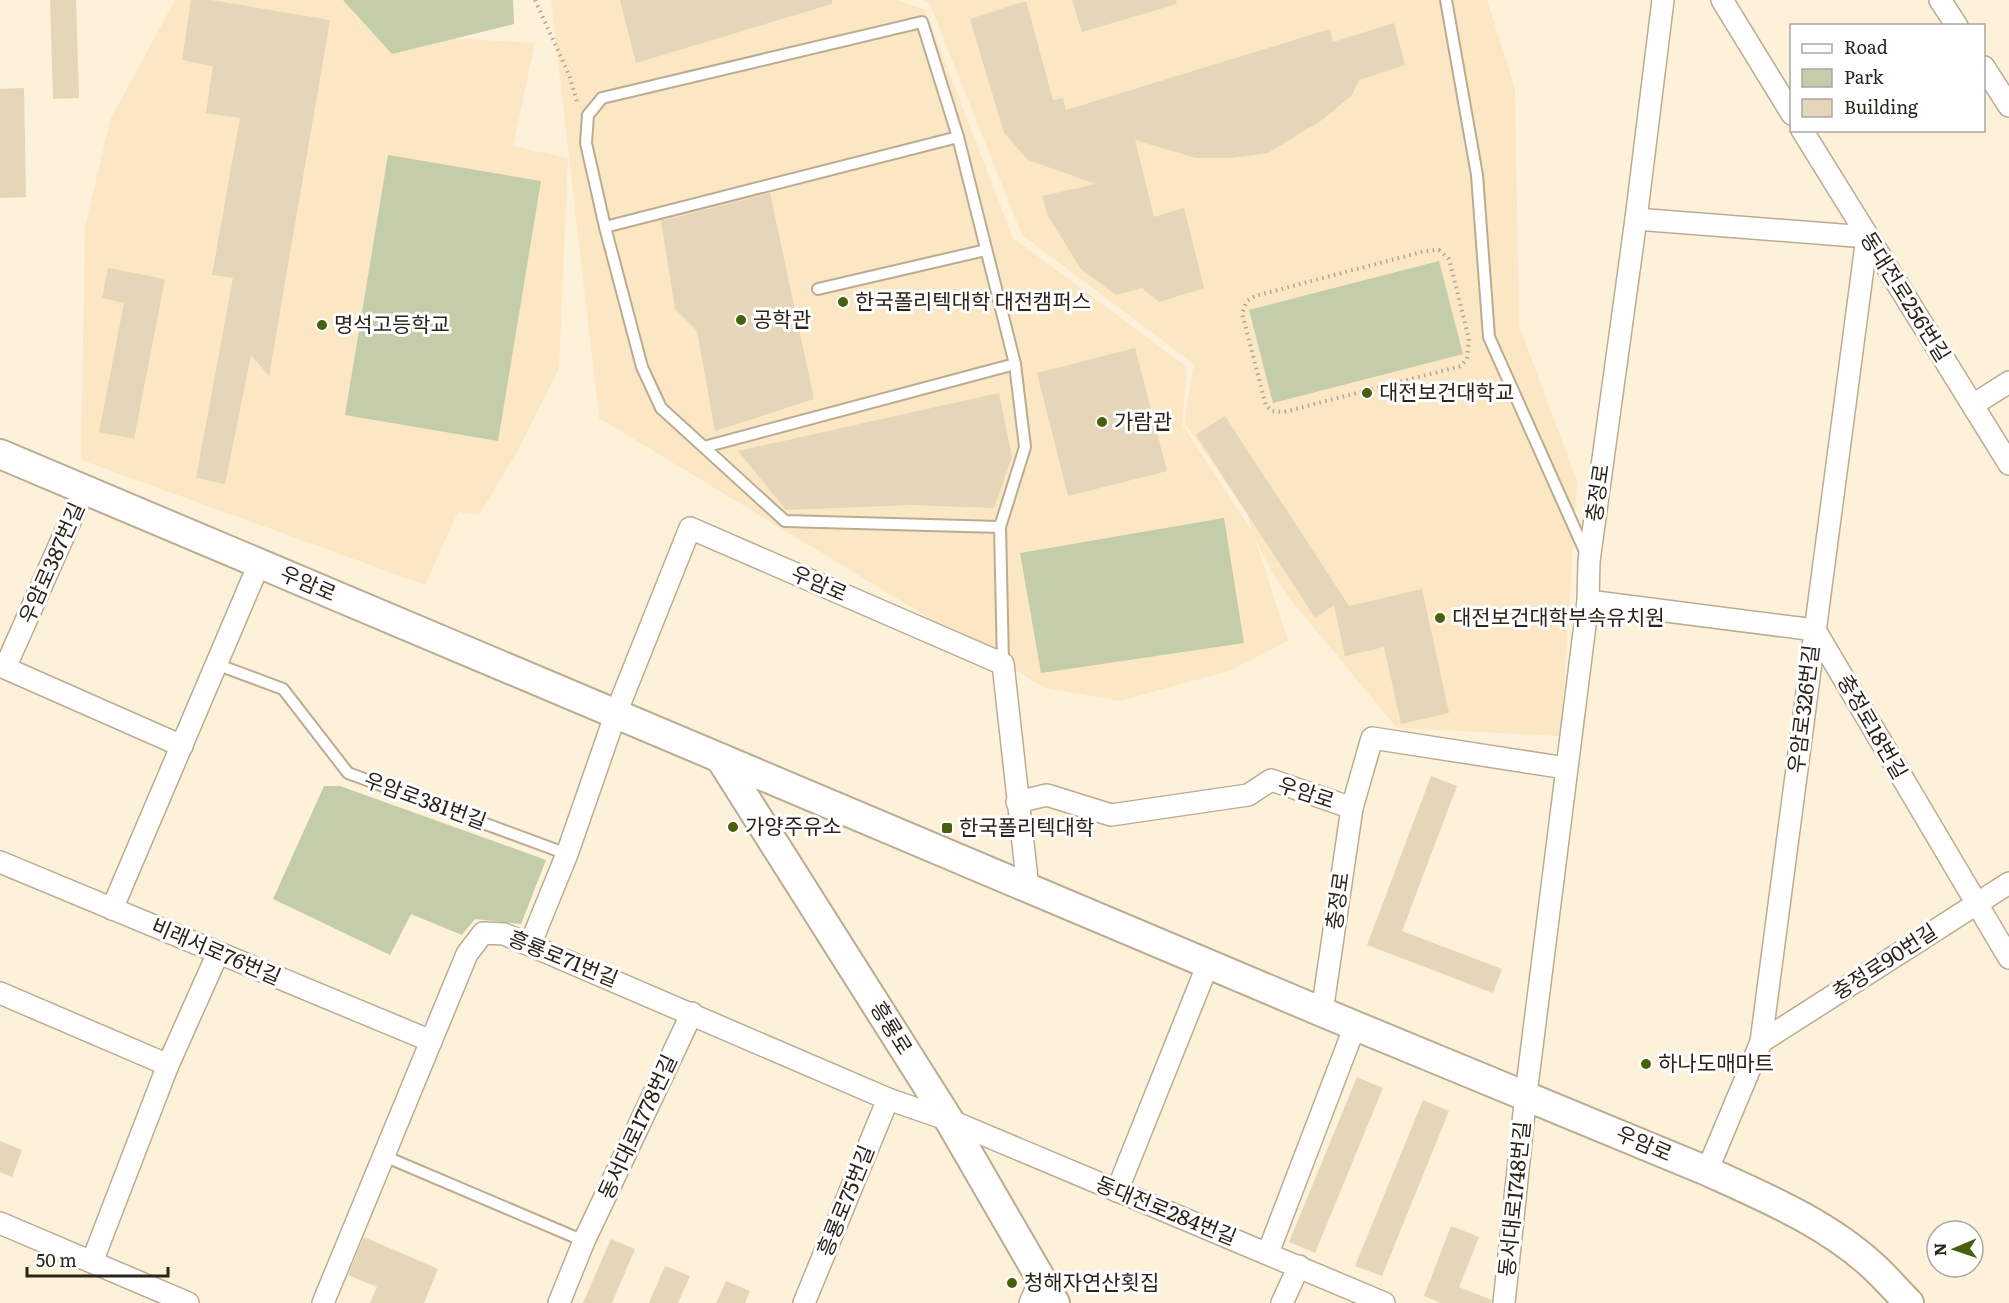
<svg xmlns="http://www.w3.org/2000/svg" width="2009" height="1303" font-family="Literata,'Noto Sans KR',serif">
<rect width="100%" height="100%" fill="#fef1da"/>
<g fill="#fbe7c3">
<polygon points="175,0 351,0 380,34 535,43 513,146 568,158 559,369 517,452 479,515 458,512 425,585 81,460 85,226 111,118"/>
<polygon points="551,0 898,0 925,10 1013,238 1187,367 1182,424 1251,530 1248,515 1184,422 1194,364 1022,235 929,2 923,0 1487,0 1515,88 1519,325 1577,481 1561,736 1397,728 1290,599 1271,571 1255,538 1288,641 1229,671 1119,701 1045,688 599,418"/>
</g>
<g fill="#c4cda9">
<polygon points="343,0 513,0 514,24 392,54"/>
<polygon points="388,155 541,181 498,441 345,415"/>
<polygon points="1439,261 1463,354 1273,403 1249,310"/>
<polygon points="1224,518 1244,643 1041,673 1020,553"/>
<polygon points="324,786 340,786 546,860 521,924 475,919 462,935 411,914 390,955 273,899"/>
</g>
<g fill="#e5d5b9">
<polygon points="50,0 76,0 79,98 53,99"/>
<polygon points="191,0 211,0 330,20 269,376 251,355 225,484 196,478 233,278 212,275 240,118 206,113 213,66 182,60"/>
<polygon points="620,0 832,0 832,4 636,63"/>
<polygon points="1072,0 1176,0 1177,4 1082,32"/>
<polygon points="1026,1 1053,100 1063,98 1066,110 1330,29 1333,42 1394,23 1405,65 1359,80 1352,95 1322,120 1268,153 1231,158 1196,158 1135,140 1154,217 1184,208 1204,288 1159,302 1142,288 1116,295 1081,269 1048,216 1042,196 1096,184 1028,160 1004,133 970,19"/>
<polygon points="24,88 26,197 0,198 0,89"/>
<polygon points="770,193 814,399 715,431 697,331 675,309 661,221"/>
<polygon points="108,268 165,279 134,439 99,432 124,303 102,298"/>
<polygon points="1135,348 1167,471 1068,496 1037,373"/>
<polygon points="999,393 1012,457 994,508 910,505 786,510 738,451"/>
<polygon points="1225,416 1349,606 1422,589 1449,713 1401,724 1384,647 1345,656 1334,605 1315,618 1196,435"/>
<polygon points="1431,776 1457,786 1402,931 1502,969 1493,993 1367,945"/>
<polygon points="1357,1077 1383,1088 1315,1253 1289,1242"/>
<polygon points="1423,1100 1449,1111 1382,1276 1355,1266"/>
<polygon points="0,1141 22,1150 12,1177 0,1172"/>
<polygon points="1451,1226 1479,1237 1459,1287 1492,1300 1491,1303 1441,1303 1424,1296"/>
<polygon points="364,1237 438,1269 424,1303 370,1303 377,1287 348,1275"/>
<polygon points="611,1239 635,1249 612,1303 583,1303"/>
<polygon points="665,1266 690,1276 678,1303 649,1303"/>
<polygon points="726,1281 750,1291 745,1303 716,1303"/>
</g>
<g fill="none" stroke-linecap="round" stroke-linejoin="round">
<defs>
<g id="lane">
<polyline points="1446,0 1477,175 1489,337 1587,556"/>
<polyline points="605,227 958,137"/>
<polyline points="818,289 986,250"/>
<polyline points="704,447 1015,364"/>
<polyline points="1000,527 785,521 661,408 642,367 605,227 586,143 588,115 602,98 922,22 958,137 1015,364 1025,447 1000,527 1003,664"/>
<polyline points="216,664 283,689 348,773 567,854"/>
<polyline points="384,1156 584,1241"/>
</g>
<g id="street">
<polyline points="1722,0 1792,114"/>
<polyline points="1940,0 1957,26"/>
<polyline points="1984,67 2009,106"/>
<polyline points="1802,130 2009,464"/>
<polyline points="1636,219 1867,237 1761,1042 1707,1171"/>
<polyline points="1973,405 2009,382"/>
<polyline points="84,490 5,668 182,746"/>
<polyline points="1588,601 1815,630 2009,958"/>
<polyline points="1017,802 1047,795 1111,815 1248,795 1271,780 1352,808"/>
<polyline points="0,862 431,1041"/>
<polyline points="112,909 259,564"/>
<polyline points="530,945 567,854 616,713 690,528 1003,664 1028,888"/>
<polyline points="0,993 168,1065"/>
<polyline points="1322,1012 1352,808 1372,738 1566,768"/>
<polyline points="1761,1042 2009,883"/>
<polyline points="1117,1191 1208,964"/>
<polyline points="0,1223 188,1303"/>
<polyline points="1268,1253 1355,1026"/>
<polyline points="92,1262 168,1065 218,953"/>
<polyline points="323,1303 467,954 483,933 504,934 888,1099 949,1120 1384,1303"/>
<polyline points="559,1303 584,1241 692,1013"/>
<polyline points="804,1303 888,1099"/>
<polyline points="1030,1303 1040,1280"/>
<polyline points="1282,1303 1299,1266"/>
<polyline points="1504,1303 1526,1094 1588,601 1589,561 1636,219 1663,0"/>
</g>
<g id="secondary">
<path d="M0,454L1322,1012L1707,1171C1764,1197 1827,1223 1874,1267C1886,1278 1897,1291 1909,1303"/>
<polyline points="720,758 949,1120 1055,1303"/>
</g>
</defs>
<use href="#lane" stroke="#bbac91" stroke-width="14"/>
<use href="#street" stroke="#bbac91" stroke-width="24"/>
<use href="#secondary" stroke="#bbac91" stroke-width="32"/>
<g stroke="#b1a694" stroke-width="4" stroke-dasharray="1.5 4.5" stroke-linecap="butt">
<polyline points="535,0 569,75 578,105"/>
<polygon points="1439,250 1449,259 1469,339 1467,359 1461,366 1284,412 1272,411 1266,406 1242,313 1247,301 1255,296 1425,251"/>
</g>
<use href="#lane" stroke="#fff" stroke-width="10"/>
<use href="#street" stroke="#fff" stroke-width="21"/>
<use href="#secondary" stroke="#fff" stroke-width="28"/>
</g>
<g fill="#48600c" stroke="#fff" stroke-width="2">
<circle cx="843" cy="302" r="6"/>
<circle cx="741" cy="320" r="6"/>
<circle cx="322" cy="325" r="6"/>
<circle cx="1367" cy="393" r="6"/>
<circle cx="1102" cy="422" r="6"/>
<circle cx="1440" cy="618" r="6"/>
<circle cx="733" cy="827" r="6"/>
<rect x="941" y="822" width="12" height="12" rx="3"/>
<circle cx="1646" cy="1064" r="6"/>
<circle cx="1012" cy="1283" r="6"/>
</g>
<g text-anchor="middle" stroke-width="6" stroke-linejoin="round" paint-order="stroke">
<g font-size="21" fill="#2a2419" stroke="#fff">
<text transform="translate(1905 297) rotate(58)" y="7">동대전로256번길</text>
<text transform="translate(1598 493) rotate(-82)" y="7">충정로</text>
<text transform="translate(52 563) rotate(-66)" y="7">우암로387번길</text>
<text transform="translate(308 584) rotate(23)" y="7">우암로</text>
<text transform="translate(819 584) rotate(23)" y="7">우암로</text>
<text transform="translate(1804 709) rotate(-83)" y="7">우암로326번길</text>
<text transform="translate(1872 727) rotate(60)" y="7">충정로18번길</text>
<text transform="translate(1306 793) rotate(18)" y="7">우암로</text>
<text transform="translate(425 801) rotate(20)" y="7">우암로381번길</text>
<text transform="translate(1338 901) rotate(-82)" y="7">충정로</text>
<text transform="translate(216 952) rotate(23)" y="7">비래서로76번길</text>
<text transform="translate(563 959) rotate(22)" y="7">흥룡로71번길</text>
<text transform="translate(1885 962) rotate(-33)" y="7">충정로90번길</text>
<text transform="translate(891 1028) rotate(58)" y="7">흥룡로</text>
<text transform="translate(638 1127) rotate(-65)" y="7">동서대로1778번길</text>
<text transform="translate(1644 1144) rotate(23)" y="7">우암로</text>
<text transform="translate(1515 1199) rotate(-84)" y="7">동서대로1748번길</text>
<text transform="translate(846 1201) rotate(-68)" y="7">흥룡로75번길</text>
<text transform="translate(1166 1211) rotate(22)" y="7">동대전로284번길</text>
</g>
<g font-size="21" fill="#2a2419" stroke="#fff" text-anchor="start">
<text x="855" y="309">한국폴리텍대학 대전캠퍼스</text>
<text x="753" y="327">공학관</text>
<text x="334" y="332">명석고등학교</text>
<text x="1379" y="400">대전보건대학교</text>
<text x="1114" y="429">가람관</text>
<text x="1452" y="625">대전보건대학부속유치원</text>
<text x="745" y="834">가양주유소</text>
<text x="959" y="835">한국폴리텍대학</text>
<text x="1658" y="1071">하나도매마트</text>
<text x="1024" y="1290">청해자연산횟집</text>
</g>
</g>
<rect x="1790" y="24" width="195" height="108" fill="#ffffff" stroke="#aaa7a3" stroke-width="1.5"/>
<rect x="1802" y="44" width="30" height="9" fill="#ffffff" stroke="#aaa7a3" stroke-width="1.5"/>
<text x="1844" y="54" font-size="18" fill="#2a2419">Road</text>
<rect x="1802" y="69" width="30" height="18" fill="#c4cda9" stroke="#aaa7a3" stroke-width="1.5"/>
<text x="1844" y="84" font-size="18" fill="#2a2419">Park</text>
<rect x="1802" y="99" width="30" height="18" fill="#e5d5b9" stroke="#aaa7a3" stroke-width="1.5"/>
<text x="1844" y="114" font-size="18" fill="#2a2419">Building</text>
<g transform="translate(1955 1249) rotate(268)"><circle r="28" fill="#ffffff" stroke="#aaa7a3" stroke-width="1.5"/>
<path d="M0-4.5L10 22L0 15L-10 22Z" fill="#48600c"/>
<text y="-9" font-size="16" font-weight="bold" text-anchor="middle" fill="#2a2419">N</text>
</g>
<path d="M27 1267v9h141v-9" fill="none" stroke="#2a2419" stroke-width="3"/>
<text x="36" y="1267" font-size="18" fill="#2a2419" stroke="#ffffff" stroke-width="4.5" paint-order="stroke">50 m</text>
</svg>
